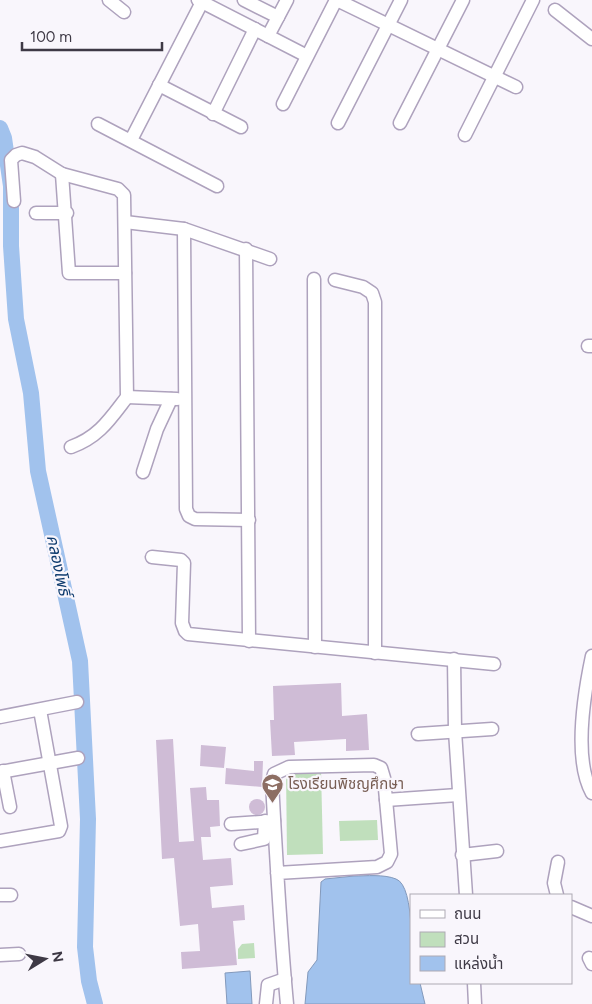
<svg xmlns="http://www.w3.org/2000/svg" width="592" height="1004" font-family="Figtree,'Noto Sans Thai',sans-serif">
<rect width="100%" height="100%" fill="#f9f6fc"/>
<g fill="#c0dfbc">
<polygon points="321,770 323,854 287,855 286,771"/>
<polygon points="377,820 378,840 340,841 339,821"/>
<polygon points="254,943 255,958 238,959 238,949 242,944"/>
</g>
<g fill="#a1c2ed" stroke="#8399bb">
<path d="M354,876C366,876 384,874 396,879C416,886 411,964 411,983H420L425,1004H305L308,972L317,960L321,882L325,879Z"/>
<polygon points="250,971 252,1004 227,1004 225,973"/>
</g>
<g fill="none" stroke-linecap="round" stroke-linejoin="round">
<polyline stroke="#a1c2ed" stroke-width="16" points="0,128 4,138 11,186 11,246 16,319 31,393 38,471 80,661 88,819 85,947 89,981 95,1004"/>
</g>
<g fill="#cfbcd6">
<polygon points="341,683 342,716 367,714 369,750 346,751 346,739 294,742 295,755 272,756 270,720 274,720 273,686"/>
<polygon points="173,739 179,842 194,841 190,788 206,787 207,800 219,800 220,826 210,827 211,837 201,837 203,860 231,858 233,885 210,887 212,908 244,905 245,920 233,921 237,965 182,969 181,952 200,951 198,924 180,926 174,858 162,859 156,740"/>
<polygon points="201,745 226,747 224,768 200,766"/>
<polygon points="254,761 263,761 262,787 225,784 226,768 254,771"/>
<circle cx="257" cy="807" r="8"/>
</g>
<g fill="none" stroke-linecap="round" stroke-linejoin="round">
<defs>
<g id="minor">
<polyline points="109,0 124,12"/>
<polyline points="198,0 307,56"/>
<polyline points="244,0 278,17"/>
<polyline points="337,0 516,87"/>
<polyline points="555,10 592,39"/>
<polyline points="268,36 287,0"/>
<polyline points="159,85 241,127"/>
<polyline points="283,104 336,0"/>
<polyline points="213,114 255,29"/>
<polyline points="338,123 401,0"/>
<polyline points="400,123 463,0"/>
<polyline points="98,124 217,186"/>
<polyline points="465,135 533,0"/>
<polyline points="131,140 202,2"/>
<polyline points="62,174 69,273 125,273"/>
<path d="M14,201L11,160L16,155L22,153L35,157L62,174L118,189L124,195L127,397C110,419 99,437 71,447"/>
<polyline points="36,213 67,213"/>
<polyline points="125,222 184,229 270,259"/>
<polyline points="184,229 186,509 189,516 195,519 249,520"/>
<polyline points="246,249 249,641"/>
<polyline points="314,279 315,647"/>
<polyline points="335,280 363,287 372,293 375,302 375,653"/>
<polyline points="588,346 592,346"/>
<polyline points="127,397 177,399"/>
<polyline points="143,472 157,429 171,399"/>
<polyline points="152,557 181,560 184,563 182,623 185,631 188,634 494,664"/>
<path d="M592,656C584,694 573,759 592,793"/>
<polyline points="454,659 455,731 466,895"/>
<polyline points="0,717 77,702"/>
<polyline points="418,734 492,729"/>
<polyline points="3,771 10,807"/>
<polyline points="0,772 78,758"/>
<polyline points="386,800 458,795"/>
<polyline points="231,824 274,821"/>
<polyline points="0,841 59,831 61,826 40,710"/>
<polyline points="241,844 264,839 265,821"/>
<polyline points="462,855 497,851"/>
<path d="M277,873L377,867L387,862L391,854L384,778L381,768L374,765L289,767L274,774L272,782C276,856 280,930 287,1004"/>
<polyline points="0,895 11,895"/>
<polyline points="557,895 554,883 558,862"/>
<polyline points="571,907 592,916"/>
<polyline points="0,955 19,954"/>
<polyline points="589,958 592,964"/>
<polyline points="474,983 475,1004"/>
<polyline points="266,1004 268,985 285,979"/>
</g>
</defs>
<use href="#minor" stroke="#aea2bd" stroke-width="15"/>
<use href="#minor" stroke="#fff" stroke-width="12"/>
</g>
<defs>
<symbol id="school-pin" viewBox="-11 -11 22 30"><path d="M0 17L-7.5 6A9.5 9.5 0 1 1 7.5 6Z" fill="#8d6e63" stroke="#f9f6fc"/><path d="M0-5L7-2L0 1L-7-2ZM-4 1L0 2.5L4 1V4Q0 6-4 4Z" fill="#fff"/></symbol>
</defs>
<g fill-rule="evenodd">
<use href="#school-pin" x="260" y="772" width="25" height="34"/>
</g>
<g text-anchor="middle" stroke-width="4.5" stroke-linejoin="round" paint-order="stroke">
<g font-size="15" fill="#785e54" stroke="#f9f6fc" text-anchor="start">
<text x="288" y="789">โรงเรียนพิชญศึกษา</text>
</g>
<g font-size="16" font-style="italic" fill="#0e3b6e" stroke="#f9f6fc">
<text transform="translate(59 565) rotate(78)" y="6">คลองโพธิ์</text>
</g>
</g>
<rect x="410" y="894" width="162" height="90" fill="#f9f6fc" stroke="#aeaab3"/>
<rect x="420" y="910" width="25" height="8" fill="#ffffff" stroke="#aeaab3"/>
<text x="454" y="919" font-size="15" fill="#3e3945">ถนน</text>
<rect x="420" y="932" width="25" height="15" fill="#c0dfbc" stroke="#aeaab3"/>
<text x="454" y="944" font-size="15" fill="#3e3945">สวน</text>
<rect x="420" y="956" width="25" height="15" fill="#a1c2ed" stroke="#aeaab3"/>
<text x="454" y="969" font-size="15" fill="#3e3945">แหล่งน้ำ</text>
<g transform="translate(45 959) rotate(80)" stroke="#f9f6fc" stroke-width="4" paint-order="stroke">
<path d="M0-4L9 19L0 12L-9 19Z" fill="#3e3945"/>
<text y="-8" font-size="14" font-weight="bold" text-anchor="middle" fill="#3e3945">N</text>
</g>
<path d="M22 42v8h140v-8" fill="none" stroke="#3e3945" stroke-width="2.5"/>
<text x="30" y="42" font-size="15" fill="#3e3945" stroke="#f9f6fc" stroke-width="4" paint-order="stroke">100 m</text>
</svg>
